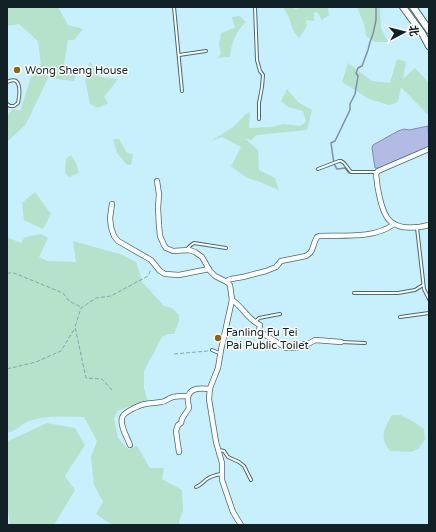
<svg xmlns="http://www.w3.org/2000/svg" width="436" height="532" font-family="'Varela Round','Noto Sans SC',sans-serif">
<rect width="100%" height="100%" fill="#c7effc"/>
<g fill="#b6e2cc">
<path d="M7,7H58L68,25L83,29L74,40H68L64,65L76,69L74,81L48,78L26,124L7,142C7,131 3,115 14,109L20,111L31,77L41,66L38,41L19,24L7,26Z"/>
<polygon points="283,7 293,7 295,9 303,7 328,7 329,15 322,20 318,13 314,12 314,21 306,20 307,26 299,38 293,30 288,15"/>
<polygon points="357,7 380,7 381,28 388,42 375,42 366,36 364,24"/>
<path d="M240,16L246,22C236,31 231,44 230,57L217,58L221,54L219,45L221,33L235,28L232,17Z"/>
<polygon points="397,59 406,62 403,79 415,68 429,83 429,116 401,87 398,102 389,105 369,99 342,82 348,63 372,81 390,83"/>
<polygon points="90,62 100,77 118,79 104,97 108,103 98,108 90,104 85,78"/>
<polygon points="287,89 298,102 312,110 307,130 257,135 251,140 244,138 258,150 259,170 275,178 279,190 260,182 247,178 231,166 241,147 222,137 211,141 233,127 246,114 250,112 249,128 272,127 283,124 300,126 306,122 303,111 288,107 281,101"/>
<polygon points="113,139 119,139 127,153 133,154 131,165 127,165 117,153"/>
<polygon points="71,155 76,163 79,173 69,177 65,173 66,159"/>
<polygon points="35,192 51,214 43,229 24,220 22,203"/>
<path d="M41,234L48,238L39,257L47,261L76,262L73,241L123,255L136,262L143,283L164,306L172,308L179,315V321L174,334H168L162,337L144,371V388L148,402L137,408L130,406L117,411L114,419L118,438L128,449L137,446L150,468H164L162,479L182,490L183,511L179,521L180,525H112L96,514L103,502L94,485L91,457L97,441L84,417C67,417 49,415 32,420C23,422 17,431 7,433V237L21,243L25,237Z"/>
<path d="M392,415H400L414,422L424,429L425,439L419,448L411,452L390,451C379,437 384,429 392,415Z"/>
<polygon points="47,423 75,428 85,445 65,476 75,490 54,525 10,525 7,502 7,447 8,441"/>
</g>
<polygon fill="#b2bbe3" stroke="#828daa" points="428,126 429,147 379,168 375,168 372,148 373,145 398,131 404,129 409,130"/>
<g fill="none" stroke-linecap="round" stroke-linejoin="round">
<polyline stroke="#828daa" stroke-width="1.5" points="349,173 345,168 337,169 334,164 331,143 335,141 350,110 350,104 355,94 358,76 356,73 358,68 362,66 368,50 370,42 373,34 376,20 376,7"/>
<defs>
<g id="lane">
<polyline points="174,7 182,91"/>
<polyline points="255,7 257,60 260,71 263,75 262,87 259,103 259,119"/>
<polyline points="179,55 206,51"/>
<path d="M7,82C22,74 20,94 18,103L14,106H10L7,104"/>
<polyline points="318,169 339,161 341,161 344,163 351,172 375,172"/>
<polyline points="417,228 424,289 429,299"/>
<polyline points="187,249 191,245 194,243 226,248"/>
<polyline points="354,293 398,293 415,290 423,285"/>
<polyline points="400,317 429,313"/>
<polyline points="255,322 259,318 280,314"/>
<polyline points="341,342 365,343"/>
<polyline points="212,350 219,353"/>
<polyline points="219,450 224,451 228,457 239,462 244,466 251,480"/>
<path d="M196,487C201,485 203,482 207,479C211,476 216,475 221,474"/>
</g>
<g id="street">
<path d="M429,149L378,171L376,174C377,186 381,213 390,221C400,230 417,228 429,225"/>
<polyline points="157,181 159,194 158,208 159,226 160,236 164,245 166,248 173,251 189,250 195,252 202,257 210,271 215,276 227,282 230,285 232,300 221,350 218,368 210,388 209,399 216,442 222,463 222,480 233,512 236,517 241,525"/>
<polyline points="112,204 110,218 111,227 114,236 118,241 151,260 160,271 165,274 179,275 209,269"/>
<path d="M227,282L228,280L231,279L243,277L266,271L276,267L281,261L306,256L310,253L312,250L315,241L317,237L319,236C342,235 375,239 394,224"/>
<path d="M232,300C243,307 248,320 260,325L259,331L286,348H296L304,344H308L315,340L341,342"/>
<path d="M130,445C127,437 120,426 122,418C123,412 140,405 145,404C151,403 156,403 161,402C166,402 168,398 173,397C178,396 183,396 188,396"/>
<path d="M179,452L176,431L178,425L181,423L182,419L189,408C189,405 187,401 188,398C189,387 202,388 210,389"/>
</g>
<g id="secondary">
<polyline points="403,7 422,33 429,46"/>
<polyline points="413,7 429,30"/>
</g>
</defs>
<use href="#lane" stroke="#466a75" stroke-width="4"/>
<use href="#street" stroke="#466a75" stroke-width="6"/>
<use href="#secondary" stroke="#466a75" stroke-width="8"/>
<g stroke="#85a4ae" stroke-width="1" stroke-dasharray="4 2" stroke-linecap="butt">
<polyline points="7,273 14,273 63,293 69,301 81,307"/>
<polyline points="174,354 208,351"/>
<polyline points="7,369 36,362 61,351 75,328"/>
<polyline points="112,390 102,379 86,378 75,327 81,308 96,298 111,296 148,276 151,269"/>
</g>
<use href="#lane" stroke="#fff" stroke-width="2"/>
<use href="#street" stroke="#fff" stroke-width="4.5"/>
<use href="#secondary" stroke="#fff" stroke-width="6"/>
</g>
<g fill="#8f670c" stroke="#fff" stroke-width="1.5">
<circle cx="17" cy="70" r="4"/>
<circle cx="218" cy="338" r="4"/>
</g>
<g text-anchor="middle" stroke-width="3" stroke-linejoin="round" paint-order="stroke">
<g font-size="11" fill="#122126" stroke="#fff" text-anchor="start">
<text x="25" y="74">Wong Sheng House</text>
<text x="226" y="336">Fanling Fu Tei<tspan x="226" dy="13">Pai Public Toilet</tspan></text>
</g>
</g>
<rect width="436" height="532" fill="none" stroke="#122126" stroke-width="16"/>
<g transform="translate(404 32) rotate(83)" stroke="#ffffff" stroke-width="3" paint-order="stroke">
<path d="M0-3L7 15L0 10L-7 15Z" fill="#122126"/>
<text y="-6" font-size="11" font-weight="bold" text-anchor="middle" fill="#122126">北</text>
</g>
</svg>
